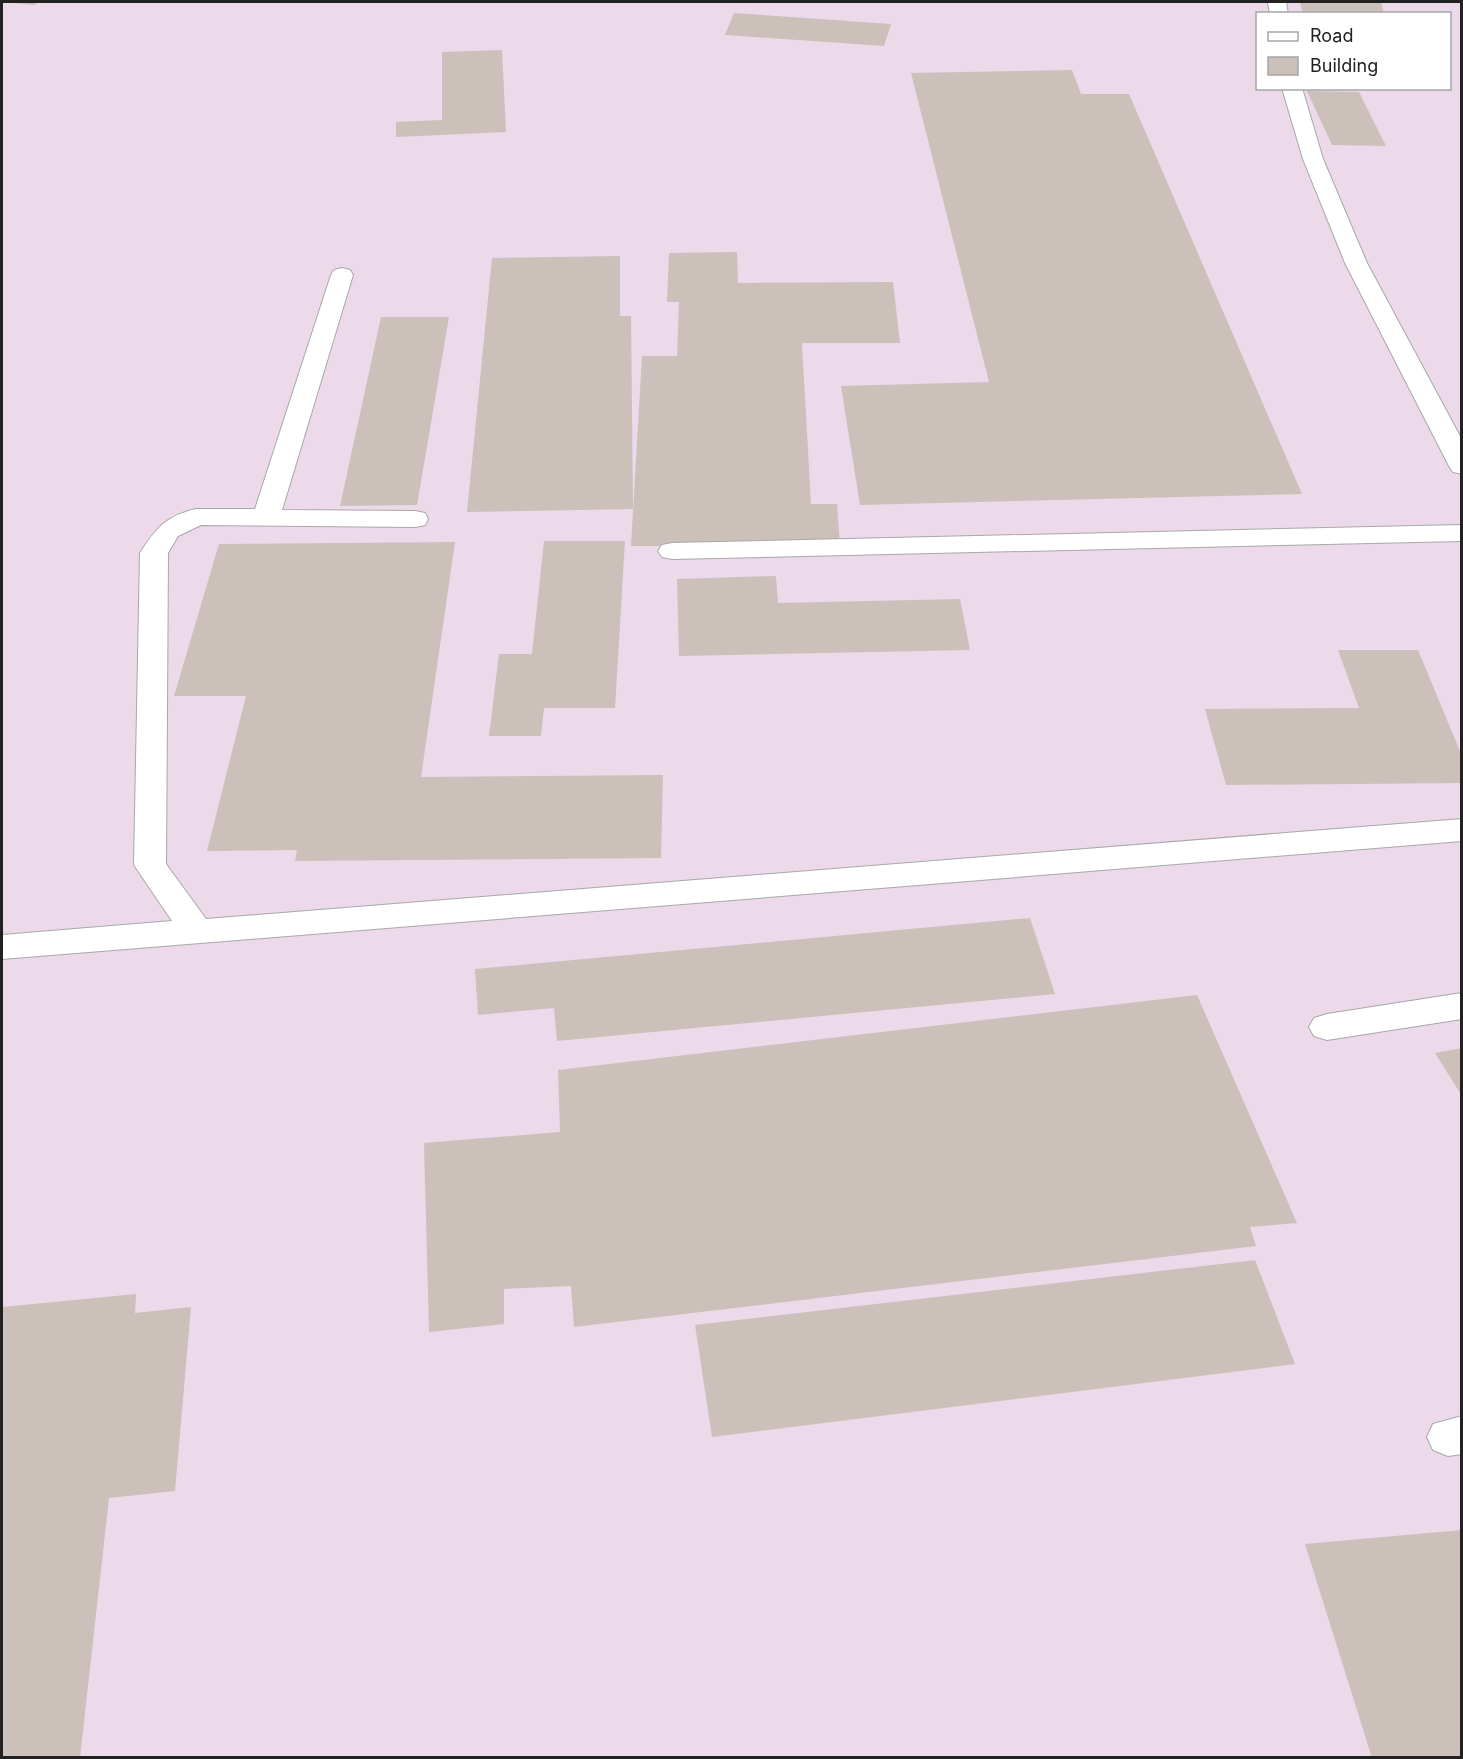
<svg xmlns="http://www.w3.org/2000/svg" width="1463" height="1759" font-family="Inter,sans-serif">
<rect width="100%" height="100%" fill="#f2eee7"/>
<path fill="#ecd9ea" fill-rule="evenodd" d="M2,2H1461V1757H2ZM1258,14H1450V88H1258Z"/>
<g fill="#cbc0ba">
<polygon points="2,2 38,2 34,5"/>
<polygon points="1300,2 1381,2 1384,14 1303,14"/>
<polygon points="734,13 891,24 884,46 725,35"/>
<polygon points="502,50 506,132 396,137 396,122 442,120 442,52"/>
<polygon points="1072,70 1081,94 1129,94 1302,494 860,505 841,386 989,382 911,73"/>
<polygon points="1307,91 1359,92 1386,146 1332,145"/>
<polygon points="737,252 738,283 893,282 900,343 802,343 811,504 837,504 840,546 631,546 642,356 677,356 679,302 667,302 669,253"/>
<polygon points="620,256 620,316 631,316 633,509 467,512 492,258"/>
<polygon points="381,317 449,317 417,505 340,506"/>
<polygon points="544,541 625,541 615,708 544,708 541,736 489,736 499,654 532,654"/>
<polygon points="455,542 421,777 663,775 661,858 295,861 297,850 207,851 246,696 174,696 219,544"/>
<polygon points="776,576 778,603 960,599 970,650 679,656 677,579"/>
<polygon points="1338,650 1418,650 1462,756 1462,783 1226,785 1205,709 1359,708"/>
<polygon points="1030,918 1055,994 557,1041 554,1008 478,1015 475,969"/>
<polygon points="1197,995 1297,1223 1250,1227 1256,1246 574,1327 571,1286 504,1289 504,1324 429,1332 424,1143 560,1132 558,1070"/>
<polygon points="1462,1048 1462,1096 1435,1053"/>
<polygon points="1255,1260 1295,1364 712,1437 695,1325"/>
<polygon points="136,1294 135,1313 191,1307 175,1491 109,1498 80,1758 2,1758 2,1307"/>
<polygon points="1462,1530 1462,1758 1372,1758 1305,1544"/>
</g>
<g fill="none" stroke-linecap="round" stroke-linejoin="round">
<defs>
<g id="minor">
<polygon points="1268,2 1286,2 1288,14 1270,14"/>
<polygon points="1282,88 1302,88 1323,159 1367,263 1462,440 1462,474 1453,472 1449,466 1345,263 1303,159"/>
<path d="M342,268L350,270L353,275L282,510L415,511L425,513L428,519L425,525L415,527L201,525L178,536L168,553L166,864L206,919L1462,819V841L2,959V935L172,921L134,865L140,553C156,528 166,516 196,509H255L331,275L334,270Z"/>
<polygon points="1462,525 1462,541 672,559 662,557 658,551 662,545 672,543"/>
<polygon points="1462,993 1462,1019 1327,1040 1314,1036 1309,1027 1314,1018 1327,1014"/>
<polygon points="1462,1416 1462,1454 1448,1456 1433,1450 1427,1437 1433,1424"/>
</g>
</defs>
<use href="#minor" stroke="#a8a8a8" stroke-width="2"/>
<use href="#minor" fill="#fff" fill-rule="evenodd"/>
</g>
<rect width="1463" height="1759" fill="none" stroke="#212121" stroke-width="6"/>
<rect x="1256" y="12" width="195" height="78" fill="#ffffff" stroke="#a6a6a6" stroke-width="1.5"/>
<rect x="1268" y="32" width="30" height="9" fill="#ffffff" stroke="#a6a6a6" stroke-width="1.5"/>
<text x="1310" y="42" font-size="18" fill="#212121">Road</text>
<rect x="1268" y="57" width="30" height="18" fill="#cbc0ba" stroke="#a6a6a6" stroke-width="1.5"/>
<text x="1310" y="72" font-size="18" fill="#212121">Building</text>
</svg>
